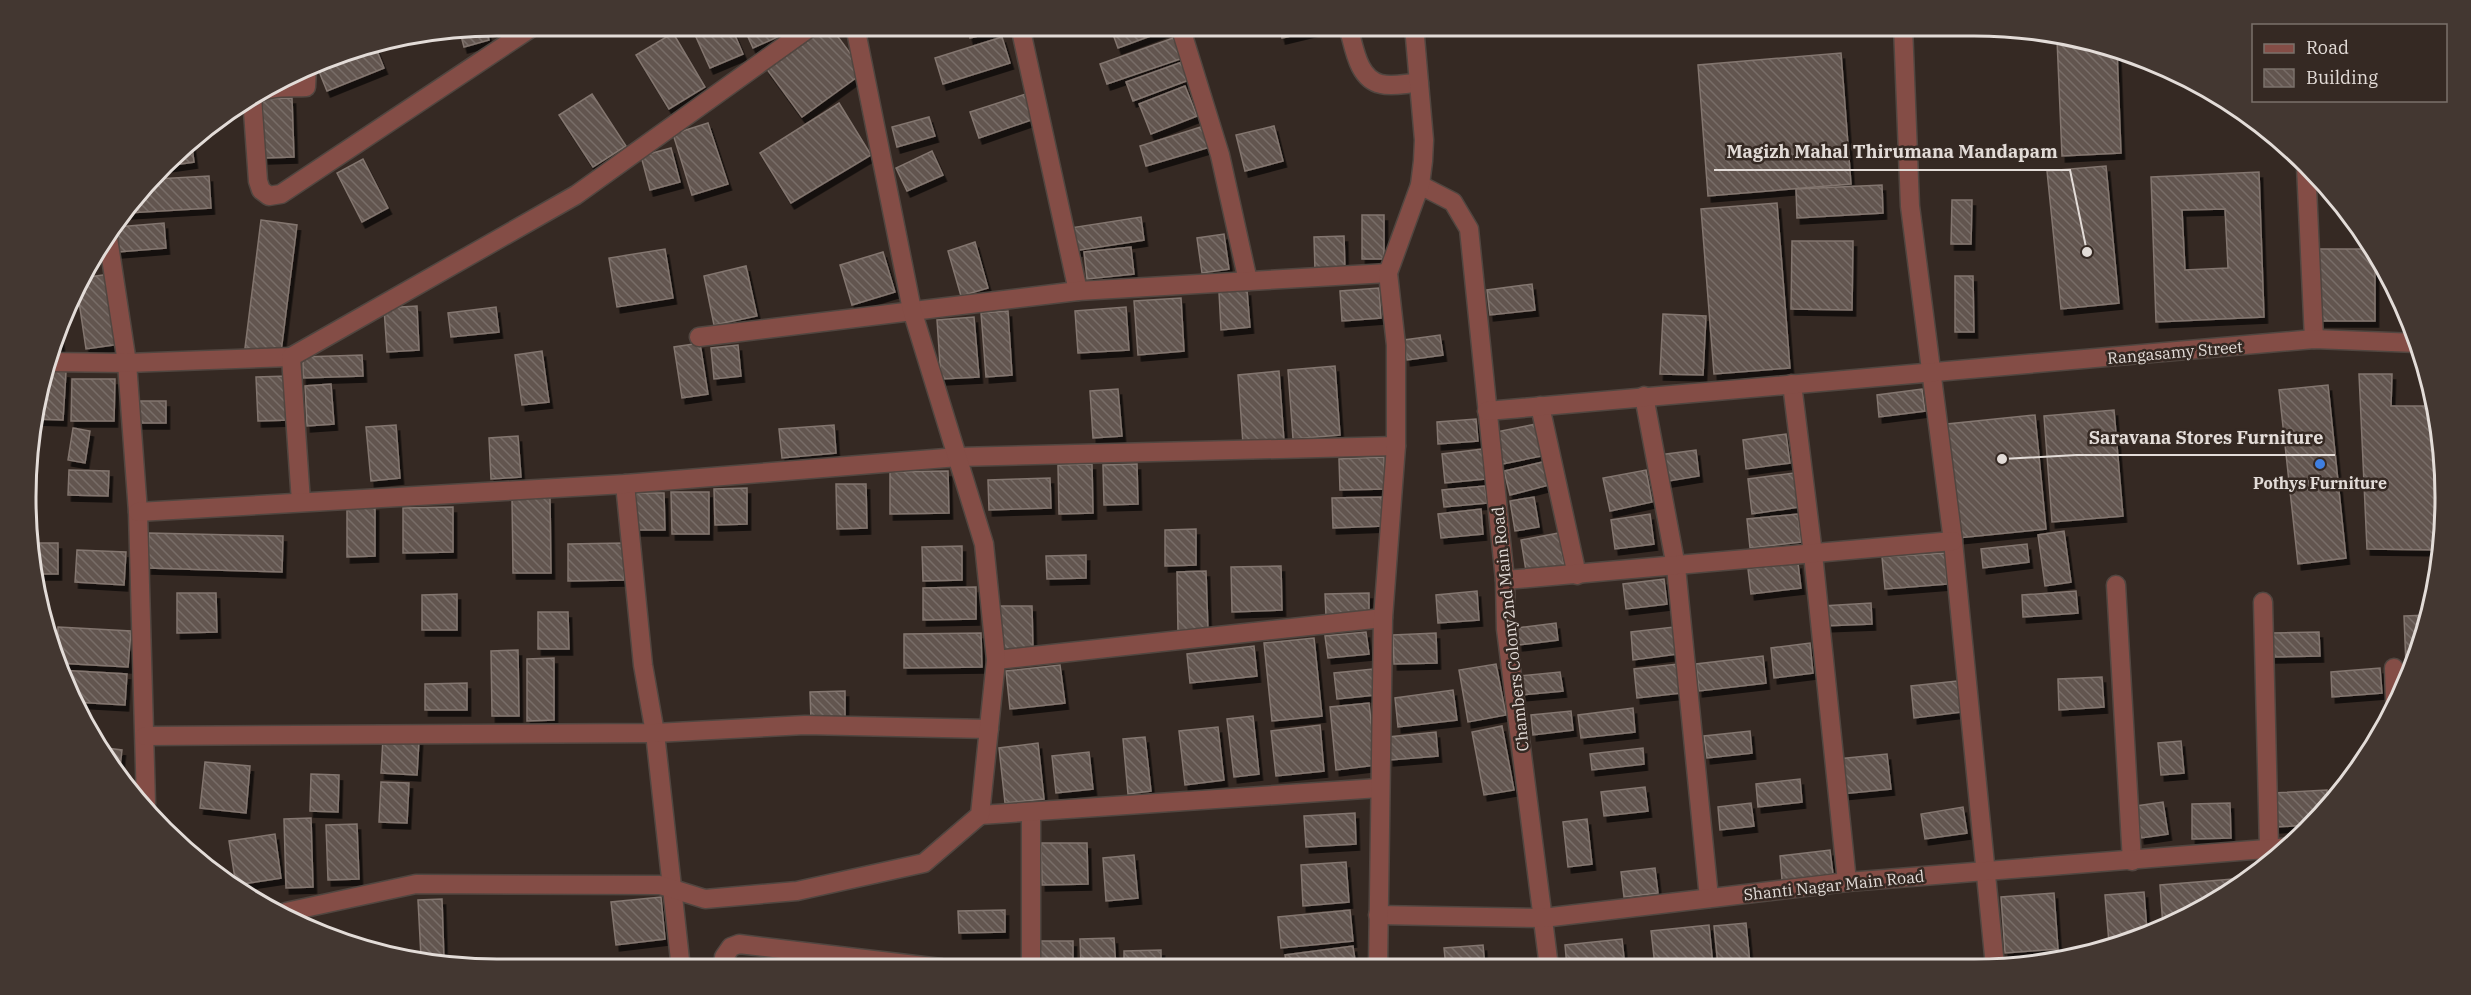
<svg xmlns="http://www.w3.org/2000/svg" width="2471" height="995" font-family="'IBM Plex Serif',serif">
<defs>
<pattern id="building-back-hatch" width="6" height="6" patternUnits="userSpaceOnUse" patternTransform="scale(1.5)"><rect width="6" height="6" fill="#62554f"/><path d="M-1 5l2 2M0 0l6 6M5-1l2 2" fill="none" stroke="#786d68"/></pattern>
<filter id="shadow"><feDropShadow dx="3.5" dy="6" stdDeviation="0" flood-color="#0009"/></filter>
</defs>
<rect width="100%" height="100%" fill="#352923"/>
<g fill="url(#building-back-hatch)" stroke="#83766f" stroke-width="1.5" fill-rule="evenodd" filter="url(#shadow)">
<polygon points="691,26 731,26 743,54 710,68"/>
<polygon points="743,26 792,26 793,30 753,48"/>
<polygon points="823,26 830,26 864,72 802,117 766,68"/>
<polygon points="967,26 1004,26 1005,29 970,38"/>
<polygon points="1110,26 1171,26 1172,28 1118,48"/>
<polygon points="1279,26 1332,26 1282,38"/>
<polygon points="486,27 489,40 464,47 460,32"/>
<polygon points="673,33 705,87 669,109 636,55"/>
<polygon points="1002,37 1010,63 943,84 935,58"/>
<polygon points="1176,37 1183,58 1107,84 1100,64"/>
<polygon points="2057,39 2117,49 2121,153 2062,156"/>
<polygon points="375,46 384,68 327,91 316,64 345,51"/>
<polygon points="1841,53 1851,184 1708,196 1698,65"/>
<polygon points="1182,62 1189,80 1133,101 1126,82"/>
<polygon points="1185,86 1197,116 1151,134 1139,104"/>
<polygon points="1029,93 1037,118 979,138 970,112"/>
<polygon points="592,94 626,146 593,167 559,115"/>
<polygon points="292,98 294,157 265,158 262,99"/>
<polygon points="839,103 871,155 791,203 760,153"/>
<polygon points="929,117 935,136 897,147 892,127"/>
<polygon points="708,123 728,184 692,195 673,134"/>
<polygon points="1204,126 1210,147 1146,166 1140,146"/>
<polygon points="1274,126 1283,161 1245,171 1236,135"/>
<polygon points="191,139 194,162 167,166 187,142"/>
<polygon points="671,148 680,182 650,190 641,156"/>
<polygon points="932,151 943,175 907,191 896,168"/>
<polygon points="363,159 388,208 362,222 337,173"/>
<polygon points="2106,166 2119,303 2061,309 2047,171"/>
<path d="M2259,172L2264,317L2156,322L2151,177ZM2225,209L2228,268L2185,270L2182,210Z"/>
<polygon points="209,176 211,208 128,213 156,179"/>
<polygon points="1882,185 1883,213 1797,218 1796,189"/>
<polygon points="1952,200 1972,200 1971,244 1951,244"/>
<polygon points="1777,203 1790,368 1714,374 1701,209"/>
<rect x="1362" y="215" width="22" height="44"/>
<polygon points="1141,217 1144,240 1074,251 1070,228"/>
<polygon points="261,220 297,225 281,352 245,348"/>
<polygon points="164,223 166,248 118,252 117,227"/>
<polygon points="1224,234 1229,269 1202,273 1197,238"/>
<polygon points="1344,236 1345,270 1315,271 1314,237"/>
<polygon points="1792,241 1853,241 1852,310 1791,309"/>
<polygon points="975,242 988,288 961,296 948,251"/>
<polygon points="1131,247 1134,274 1087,279 1084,252"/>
<polygon points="665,249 673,298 617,307 609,258"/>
<polygon points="2317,249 2372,249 2375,254 2375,321 2316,321"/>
<polygon points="883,252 895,292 852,305 840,265"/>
<polygon points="746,266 757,316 714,325 704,276"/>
<polygon points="110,274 120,344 86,349 77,288 81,278"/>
<polygon points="1955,276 1973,276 1974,332 1955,332"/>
<polygon points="1532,284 1535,310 1490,315 1487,290"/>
<polygon points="1379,288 1381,318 1342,321 1340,291"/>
<polygon points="1247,290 1250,327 1221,330 1219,292"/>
<polygon points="1181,298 1184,351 1138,355 1134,301"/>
<polygon points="417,306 419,350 387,352 384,308"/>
<polygon points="496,307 499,332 451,337 448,313"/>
<polygon points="1126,307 1129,350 1078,353 1075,311"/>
<polygon points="1008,311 1012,375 986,377 981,313"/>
<polygon points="1663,314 1706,316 1703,375 1660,374"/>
<polygon points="974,317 979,377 941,379 937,320"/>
<polygon points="59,326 61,346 50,347 51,345"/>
<polygon points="1440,335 1443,355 1407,360 1404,340"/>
<polygon points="700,343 708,394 682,398 674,347"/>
<polygon points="738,345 741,376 714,379 711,348"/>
<polygon points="542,351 549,402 522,405 515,355"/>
<polygon points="362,355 363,376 303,378 303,357"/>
<polygon points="1335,366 1340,435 1293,439 1288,370"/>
<polygon points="45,371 66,372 63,420 34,419"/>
<polygon points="1279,371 1284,441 1243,444 1238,375"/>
<polygon points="2359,374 2392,374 2391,406 2434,406 2444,466 2442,550 2367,549"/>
<polygon points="288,376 290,420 258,421 256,377"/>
<polygon points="72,379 115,379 114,421 71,421"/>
<polygon points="331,384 334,424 307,426 305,386"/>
<polygon points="2328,385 2346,558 2298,564 2279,390"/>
<polygon points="1118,389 1122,436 1093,438 1090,391"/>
<polygon points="1922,389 1925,411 1879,417 1877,395"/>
<rect x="136" y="401" width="30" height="22"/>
<polygon points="2114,410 2123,516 2052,522 2044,416"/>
<polygon points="2035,415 2046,529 1958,538 1947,424"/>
<polygon points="1476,419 1478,441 1438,444 1437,422"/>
<polygon points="1536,424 1542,456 1502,464 1496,432"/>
<polygon points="396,425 400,478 371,481 366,427"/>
<polygon points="834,425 836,453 782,458 779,429"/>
<polygon points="73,428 90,431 85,463 68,460"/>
<polygon points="1786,434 1790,463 1746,469 1743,440"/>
<polygon points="518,436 521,477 491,479 489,438"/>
<polygon points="1482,449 1485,479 1445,483 1442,454"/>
<polygon points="1696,450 1699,476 1663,482 1659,455"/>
<polygon points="1384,457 1385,489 1340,490 1339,459"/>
<polygon points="1543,462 1549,485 1510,495 1504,471"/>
<polygon points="1092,464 1093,513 1059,514 1058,465"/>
<polygon points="1137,464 1138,504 1104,505 1103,465"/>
<polygon points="69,470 109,471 108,496 68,495"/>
<polygon points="1646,470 1652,502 1610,511 1603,478"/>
<polygon points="948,471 949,513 890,514 890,472"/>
<polygon points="1794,473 1799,507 1752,514 1748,479"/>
<polygon points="1050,478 1051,508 989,510 988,480"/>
<polygon points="836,484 866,484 867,528 837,529"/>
<polygon points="1485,486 1487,503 1444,507 1442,490"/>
<polygon points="747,488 747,524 715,525 714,489"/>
<polygon points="671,492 709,492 709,534 672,534"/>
<polygon points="636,493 664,493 665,530 636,530"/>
<polygon points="1383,497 1384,526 1333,528 1332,498"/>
<polygon points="1534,497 1539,527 1515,531 1510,501"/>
<polygon points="550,498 551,573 513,573 512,499"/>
<polygon points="375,505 375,556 347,557 347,506"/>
<polygon points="453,507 453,552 403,553 403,508"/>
<polygon points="1481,509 1483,534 1441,538 1438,514"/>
<polygon points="1650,514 1654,544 1615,549 1611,520"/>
<polygon points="1798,514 1801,542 1750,548 1747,519"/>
<polygon points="1196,529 1196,565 1165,566 1165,530"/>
<polygon points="2064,531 2071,582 2045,586 2038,535"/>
<polygon points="149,533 283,536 282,572 148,568"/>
<polygon points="1559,533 1565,571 1527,577 1521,540"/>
<polygon points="33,543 58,543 58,574 34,574"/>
<polygon points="624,543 624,580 568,581 568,544"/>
<polygon points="2027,544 2029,562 1983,568 1981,549"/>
<polygon points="962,546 962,580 923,581 922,547"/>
<polygon points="77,550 126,552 124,585 75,582"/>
<polygon points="1945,553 1947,584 1885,589 1882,557"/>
<polygon points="1086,555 1086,578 1047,579 1046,556"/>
<polygon points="1798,563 1801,588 1751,594 1748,569"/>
<polygon points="1281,566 1282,610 1232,612 1231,567"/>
<polygon points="1206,571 1208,631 1178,632 1177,572"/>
<polygon points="1664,579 1667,604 1626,609 1623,584"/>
<polygon points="976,587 976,619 923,620 923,588"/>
<polygon points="1477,591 1479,620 1438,623 1436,595"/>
<polygon points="2076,591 2078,613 2023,617 2022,595"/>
<polygon points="177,593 216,593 217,632 177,633"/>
<polygon points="1369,593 1369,615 1326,616 1325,594"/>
<polygon points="457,594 457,630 422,630 422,595"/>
<polygon points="1871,603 1872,624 1823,626 1822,606"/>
<polygon points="998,606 1032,606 1033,649 999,651"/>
<polygon points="538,612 568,612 569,649 538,649"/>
<polygon points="2428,615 2421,649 2412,666 2406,666 2404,616"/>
<polygon points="1556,623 1558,640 1519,645 1517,628"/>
<polygon points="58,627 131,631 128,667 57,663"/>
<polygon points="1674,627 1677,654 1633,660 1631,632"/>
<polygon points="1366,632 1369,654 1328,658 1325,636"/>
<polygon points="2319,632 2320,656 2272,657 2271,633"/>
<polygon points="981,633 982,667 904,668 904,634"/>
<polygon points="1436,633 1437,663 1394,664 1393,635"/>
<polygon points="1314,638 1322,716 1272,721 1264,643"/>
<polygon points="1810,643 1813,673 1774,678 1771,648"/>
<polygon points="1254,646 1257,676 1190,683 1187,654"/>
<polygon points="518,650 519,716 492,716 491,651"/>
<polygon points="1763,656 1766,683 1699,691 1696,664"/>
<polygon points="554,658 554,720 527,721 527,659"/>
<polygon points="1496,664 1506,715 1468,722 1459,670"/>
<polygon points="1678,664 1681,693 1637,698 1634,669"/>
<polygon points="1060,665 1065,703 1010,709 1006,671"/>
<polygon points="2380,668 2382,693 2332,697 2331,672"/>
<polygon points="1373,669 1376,695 1337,699 1334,673"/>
<polygon points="59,670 127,674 125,705 74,702"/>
<polygon points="1560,672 1563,691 1521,695 1519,676"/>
<polygon points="2102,677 2104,707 2059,710 2058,679"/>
<polygon points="1957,681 1961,712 1914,718 1911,686"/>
<polygon points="467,683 467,710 425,710 425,684"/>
<polygon points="1453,690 1457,720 1398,727 1395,698"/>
<polygon points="845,691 845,720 811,721 810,692"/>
<polygon points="1369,703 1376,765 1336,770 1330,707"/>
<polygon points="1633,708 1635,732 1581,738 1578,715"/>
<polygon points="1571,711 1573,730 1533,735 1531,715"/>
<polygon points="1253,716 1259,774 1234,777 1227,719"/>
<polygon points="1320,725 1324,771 1276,776 1271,731"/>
<polygon points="1502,726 1514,790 1484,795 1472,732"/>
<polygon points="1218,727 1224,780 1185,785 1179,731"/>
<polygon points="1750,731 1752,753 1707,758 1704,736"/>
<polygon points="1436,732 1438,756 1390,760 1388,737"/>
<polygon points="1145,737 1151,791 1128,794 1123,739"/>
<polygon points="383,738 419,740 417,775 381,773"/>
<polygon points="2181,741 2184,773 2161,775 2158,743"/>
<polygon points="1038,743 1044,799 1005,803 999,748"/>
<polygon points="98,747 122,750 119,775 105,759"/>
<polygon points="1643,748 1644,764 1592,770 1590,754"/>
<polygon points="1089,752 1093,789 1056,793 1052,756"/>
<polygon points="1887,754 1891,789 1841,794 1837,759"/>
<polygon points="205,762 250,766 246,813 200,808"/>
<polygon points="311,774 339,775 338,812 310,811"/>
<polygon points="1800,779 1802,802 1758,807 1756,784"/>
<polygon points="381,782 409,783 407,823 379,822"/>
<polygon points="1645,787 1648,811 1604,816 1601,792"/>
<polygon points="2327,790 2327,804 2309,825 2275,827 2273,793"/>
<polygon points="2163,802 2168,834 2141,838 2136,806"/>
<polygon points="1751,803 1754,826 1720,830 1718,807"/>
<polygon points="2230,803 2231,838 2192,839 2192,804"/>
<polygon points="1963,807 1967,833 1925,839 1921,814"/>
<polygon points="1355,813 1356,844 1306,847 1304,816"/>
<polygon points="311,818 313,887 286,888 284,819"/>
<polygon points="1587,819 1592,864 1568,867 1563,822"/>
<polygon points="357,824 359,879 328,880 326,825"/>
<polygon points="275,834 281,878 236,885 229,841"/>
<polygon points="1041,843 1087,843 1088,884 1042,885"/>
<polygon points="1830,850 1833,874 1782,880 1780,856"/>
<polygon points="1134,855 1138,898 1106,901 1103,858"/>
<polygon points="1346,862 1349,902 1303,906 1301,865"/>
<polygon points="1655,868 1658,893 1624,897 1621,872"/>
<polygon points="2246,878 2182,921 2163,927 2160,885"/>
<polygon points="2144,892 2147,931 2109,943 2105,895"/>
<polygon points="2054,893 2058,949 2005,953 2001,897"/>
<polygon points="661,897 665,939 616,945 611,902"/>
<polygon points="442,899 444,961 421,957 418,900"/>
<polygon points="1005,910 1005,932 959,933 958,911"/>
<polygon points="1350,910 1353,941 1281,948 1278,917"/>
<polygon points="1746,923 1750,964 1718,966 1714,926"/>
<polygon points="1709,925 1713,966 1655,966 1651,931"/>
<polygon points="1114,938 1116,968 1081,968 1080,939"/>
<polygon points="1622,939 1625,967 1567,967 1565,945"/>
<rect x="1037" y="941" width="36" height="27"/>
<polygon points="1483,945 1485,967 1446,967 1444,948"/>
<polygon points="1353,946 1356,967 1287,967 1285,955"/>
<polygon points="1161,950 1161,968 1124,968 1124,951"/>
</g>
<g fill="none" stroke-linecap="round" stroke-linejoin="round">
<defs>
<g id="minor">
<polyline points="1020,26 1078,291"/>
<polyline points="1180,26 1220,155 1248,281"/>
<path d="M1348,26C1354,45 1357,79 1381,84C1393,87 1407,83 1419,83"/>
<polyline points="1903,26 1910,206 1953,541 1995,966"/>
<path d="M307,68L306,87C289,88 264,85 252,97L258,181L261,190L269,196L281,194L534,26"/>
<polyline points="2306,166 2314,339"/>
<polyline points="1420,185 1453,202 1469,229 1505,580 1506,629 1549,967"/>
<polyline points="108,238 127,363 138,512 146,804"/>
<polyline points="699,337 1078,291 1388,273"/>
<polyline points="47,362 127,363 291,357"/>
<polyline points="1792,384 1813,554 1847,882"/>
<polyline points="1644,396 1676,567 1709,898"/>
<polyline points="1540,406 1577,575"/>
<polyline points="1487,411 2314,339 2417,343"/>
<polyline points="625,484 643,665 655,733 681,969"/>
<polyline points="301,502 291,357 576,195 812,26"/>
<polyline points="138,512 625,484 958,457 1396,446"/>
<polyline points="1505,580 1953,541"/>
<polyline points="2116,585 2132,861"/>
<polyline points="2263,602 2269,848"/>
<polyline points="996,660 1383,618"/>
<polyline points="2394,668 2395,700"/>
<polyline points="145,736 655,733 805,725 989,729"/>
<polyline points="1031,812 1031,968"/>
<polyline points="980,815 1379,788"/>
<polyline points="286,912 416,884 660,885 705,899 797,891 924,863 980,815 996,660 984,544 912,310 855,26"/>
<polyline points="1378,915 1543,918 1847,882 2290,847"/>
<polyline points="1378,967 1383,618 1396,446 1396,345 1388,273 1420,185 1423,161 1424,140 1414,26"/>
<polyline points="726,969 724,957 731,947 739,944 941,968"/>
</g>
</defs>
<use href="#minor" stroke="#514640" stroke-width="21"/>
<use href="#minor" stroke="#844d46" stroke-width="18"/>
</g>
<circle fill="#3f7fe0" stroke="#352923" stroke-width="2" cx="2320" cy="464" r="6"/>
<g text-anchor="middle" stroke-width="5" stroke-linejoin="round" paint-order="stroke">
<g font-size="16" fill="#e3dcd8" stroke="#352923">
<text transform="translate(2175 352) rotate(-5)" y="6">Rangasamy Street</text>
<text transform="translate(1510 629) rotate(-96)" y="6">Chambers Colony2nd Main Road</text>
<text transform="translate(1834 885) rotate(-6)" y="6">Shanti Nagar Main Road</text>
</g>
<g font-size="16" font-weight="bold" fill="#e3dcd8" stroke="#352923">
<text x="2320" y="489">Pothys Furniture</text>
</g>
</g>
<path d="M0 0H2471V995H0ZM497 36H1974A461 461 0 0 1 2435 497V498A461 461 0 0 1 1974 959H497A461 461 0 0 1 36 498V497A461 461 0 0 1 497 36Z" fill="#433731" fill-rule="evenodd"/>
<path fill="none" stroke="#e3dcd8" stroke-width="3" d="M497 36H1974A461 461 0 0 1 2435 497V498A461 461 0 0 1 1974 959H497A461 461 0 0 1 36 498V497A461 461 0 0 1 497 36Z"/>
<path fill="none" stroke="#e3dcd8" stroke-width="2" d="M2087 252L2070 170H1714M2002 459L2076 455H2335"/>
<g fill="#e3dcd8" stroke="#352923" stroke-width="2">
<circle cx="2087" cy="252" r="6"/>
<circle cx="2002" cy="459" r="6"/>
</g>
<g font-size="18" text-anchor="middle" font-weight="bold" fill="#e3dcd8" stroke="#352923" stroke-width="5" stroke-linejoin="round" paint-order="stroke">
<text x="1892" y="158">Magizh Mahal Thirumana Mandapam</text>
<text x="2206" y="444">Saravana Stores Furniture</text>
</g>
<rect x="2252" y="24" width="195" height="78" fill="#352923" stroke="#7b716b" stroke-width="1.5"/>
<rect x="2264" y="44" width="30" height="9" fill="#844d46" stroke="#7b716b" stroke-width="1.5"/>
<text x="2306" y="54" font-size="18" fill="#e3dcd8">Road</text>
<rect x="2264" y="69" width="30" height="18" fill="url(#building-back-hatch)" stroke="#7b716b" stroke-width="1.5"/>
<text x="2306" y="84" font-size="18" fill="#e3dcd8">Building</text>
</svg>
